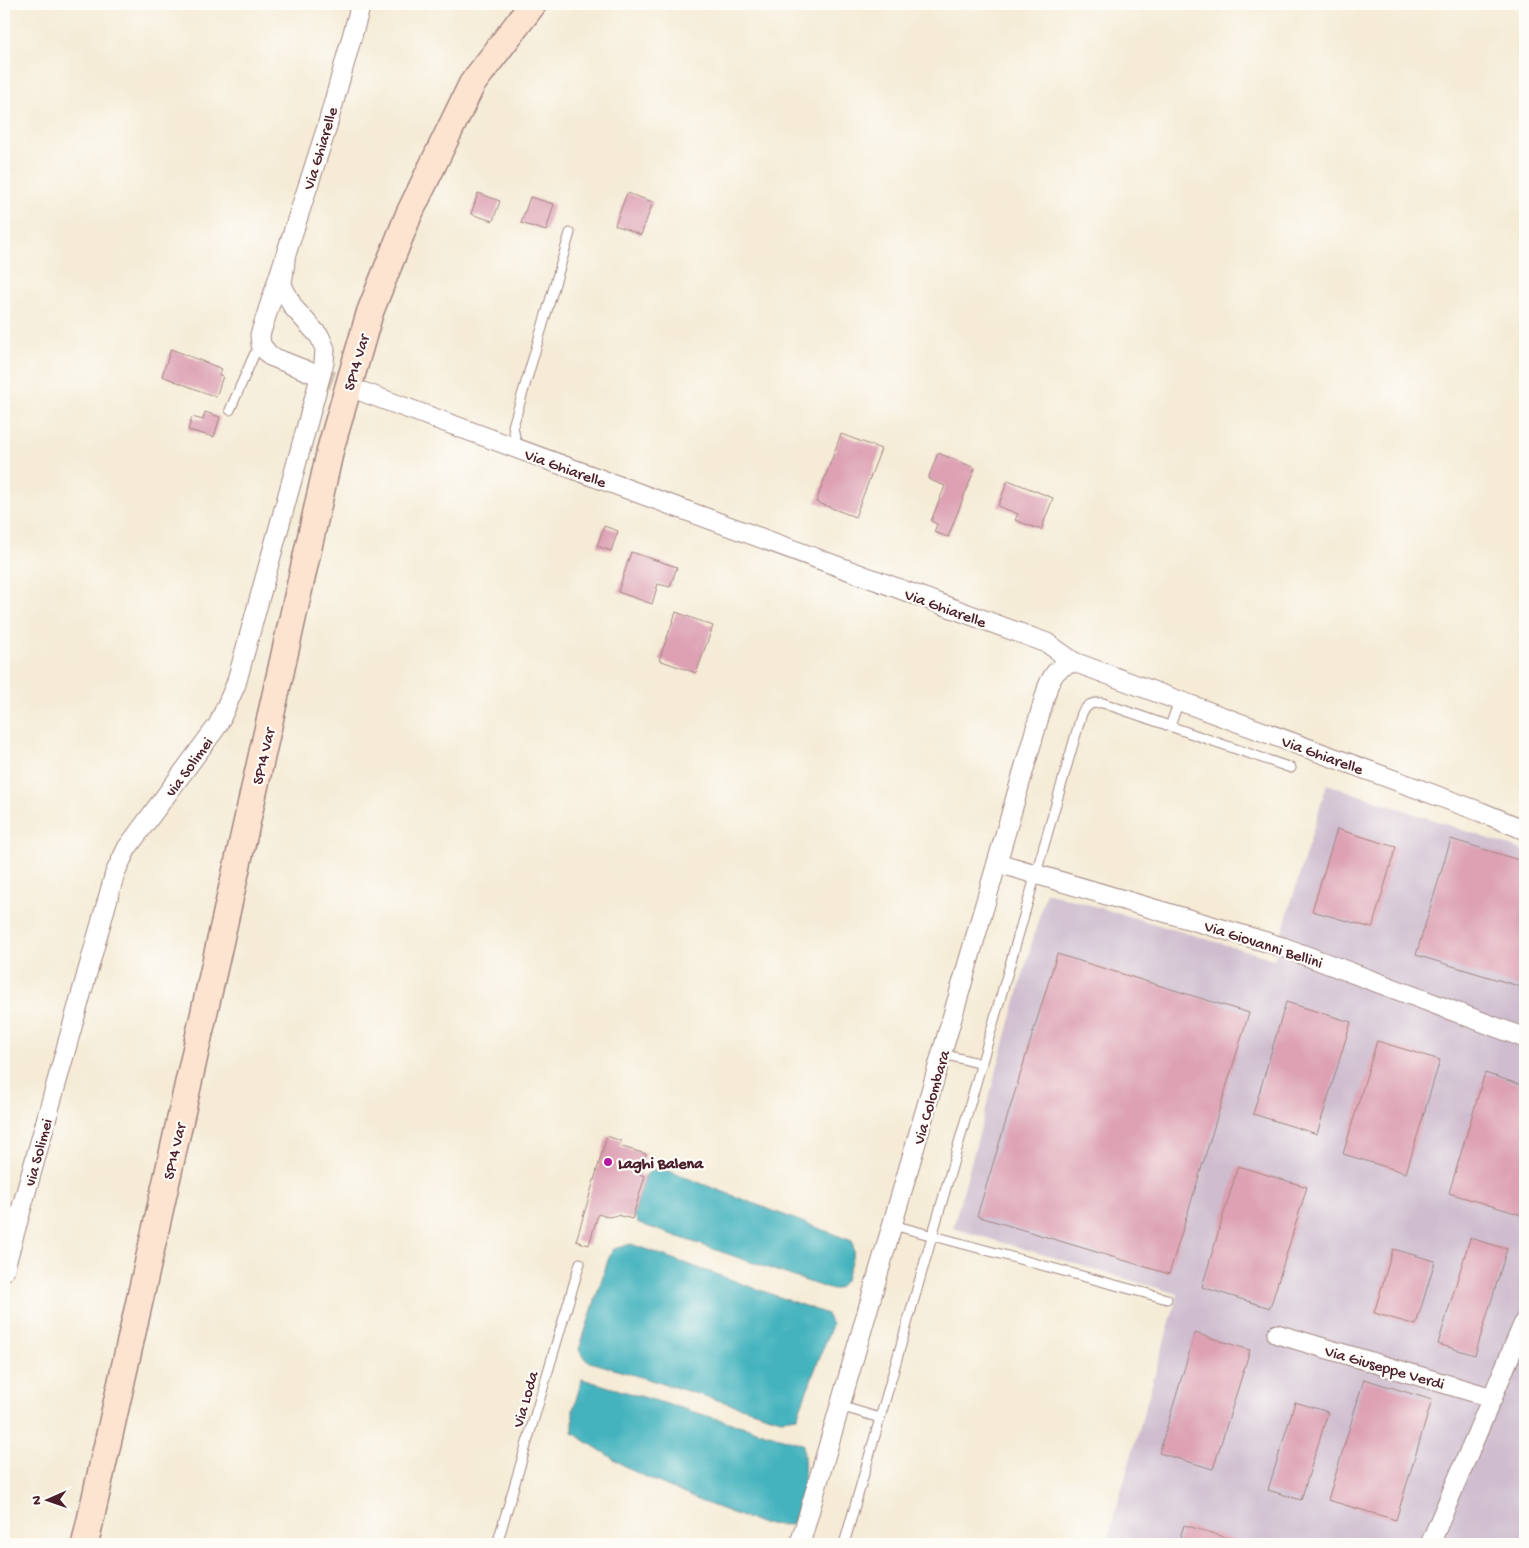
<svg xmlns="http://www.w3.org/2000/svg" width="1529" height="1548" font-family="'Gochi Hand',sans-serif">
<rect width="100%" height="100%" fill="#fdfcf7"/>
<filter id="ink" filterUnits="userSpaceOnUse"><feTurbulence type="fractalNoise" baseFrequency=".02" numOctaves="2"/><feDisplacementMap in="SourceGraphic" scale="10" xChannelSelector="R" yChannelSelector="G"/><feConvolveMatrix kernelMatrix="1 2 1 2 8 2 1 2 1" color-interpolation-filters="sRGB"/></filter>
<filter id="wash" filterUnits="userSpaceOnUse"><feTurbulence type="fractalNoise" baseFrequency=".0096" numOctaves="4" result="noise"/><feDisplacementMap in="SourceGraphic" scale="20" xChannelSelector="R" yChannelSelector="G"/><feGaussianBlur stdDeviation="1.12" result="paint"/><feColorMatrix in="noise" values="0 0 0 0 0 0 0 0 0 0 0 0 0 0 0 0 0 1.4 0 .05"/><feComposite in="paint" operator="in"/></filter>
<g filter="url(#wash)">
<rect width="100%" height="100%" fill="#f5ebd6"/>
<polygon fill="#cfbdcf" points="1327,784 1525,851 1525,1544 1106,1544 1178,1294 953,1228 1046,892 1274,959"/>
<g fill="#44b3be" stroke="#476974">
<polygon points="658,1167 852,1241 854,1251 846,1279 838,1289 829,1289 638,1223 634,1215 646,1175"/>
<polygon points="631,1244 827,1314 832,1325 797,1417 781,1419 587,1361 579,1350 609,1257 614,1249"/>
<path d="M582,1379L803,1444C806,1477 805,1494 791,1525L762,1524L700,1501L631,1470L573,1433V1410Z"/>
</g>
<g id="blocks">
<g fill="#dda1b3">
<polygon points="478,193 500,201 493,221 471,214"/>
<polygon points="627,193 653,202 641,235 615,225"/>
<polygon points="530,197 554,204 546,231 521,223"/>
<polygon points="171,349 222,369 219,375 223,376 216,397 162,376"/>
<polygon points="205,412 220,417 214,437 188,430 192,417 203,420"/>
<polygon points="841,434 881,449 855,517 816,502"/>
<polygon points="938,453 975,468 948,537 934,532 937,524 931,521 945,486 928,479"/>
<polygon points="1008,480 1053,498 1041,530 1015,520 1018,514 998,506"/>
<polygon points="604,526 618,531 611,551 597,546"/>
<polygon points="631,552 677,567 670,587 658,584 652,604 618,592"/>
<polygon points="676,612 713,626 696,673 659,660"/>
<polygon points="1337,829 1396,847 1372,928 1312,911"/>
<polygon points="1451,839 1525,862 1525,988 1416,955"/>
<polygon points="1057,954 1249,1013 1169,1274 977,1216"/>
<polygon points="1286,1002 1351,1022 1317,1134 1253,1114"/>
<polygon points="1377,1041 1440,1060 1406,1173 1343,1154"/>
<polygon points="1485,1073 1525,1086 1525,1216 1449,1193"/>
<polygon points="607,1136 621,1141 619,1146 646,1154 639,1174 645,1176 632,1219 618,1215 608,1217 598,1214 589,1245 576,1241"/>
<polygon points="1238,1166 1307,1187 1270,1308 1202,1287"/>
<polygon points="1470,1238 1507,1249 1475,1355 1438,1344"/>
<polygon points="1393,1249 1435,1261 1416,1325 1374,1313"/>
<polygon points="1195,1333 1250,1350 1213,1469 1159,1453"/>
<polygon points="1364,1379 1432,1400 1396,1520 1328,1500"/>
<polygon points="1295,1402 1328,1412 1301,1500 1268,1490"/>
<polygon points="1184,1525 1238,1541 1238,1544 1178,1544"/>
</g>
</g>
</g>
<g filter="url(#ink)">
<use href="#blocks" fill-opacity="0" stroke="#a08580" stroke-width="1"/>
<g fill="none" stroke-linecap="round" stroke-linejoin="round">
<polyline stroke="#d3c2b4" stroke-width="19" stroke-dasharray="19 9" stroke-linecap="butt" points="315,374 359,390"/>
<defs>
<g id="service">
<polyline points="230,410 254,355 261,345"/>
<polyline points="518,447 515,437 513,426 570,233"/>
<polyline points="1170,726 1179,701"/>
<polyline points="943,1054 982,1064"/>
<polyline points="893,1225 1167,1299"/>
<polyline points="840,1406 880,1418"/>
<polyline points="497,1544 580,1263"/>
<path d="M844,1544L1082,713C1088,704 1092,702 1103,703L1291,768"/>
</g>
<g id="minor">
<polyline points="315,374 270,356 261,345 260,335 326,130 361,4"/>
<polyline points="363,392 1047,643 1074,662 1481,812 1525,830"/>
<polyline points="998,863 1283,947 1525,1038"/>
<polyline points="4,1271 115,873 127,848 218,725 236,684 324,363 325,349 320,337 293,307 282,285 285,261"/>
<polyline points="1277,1334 1493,1398"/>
<path d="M800,1544L1048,686C1054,672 1059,666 1074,662"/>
<polyline points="1430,1544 1525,1320"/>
</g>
<polyline id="secondary" points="85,1544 331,447 370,312 409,214 472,84 533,4"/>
</defs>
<use href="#service" stroke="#a08580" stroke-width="11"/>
<use href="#minor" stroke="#a08580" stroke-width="21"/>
<use href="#secondary" stroke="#a08580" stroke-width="29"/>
<use href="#service" stroke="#fff" stroke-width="9"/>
<use href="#minor" stroke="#fff" stroke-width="19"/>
<use href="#secondary" stroke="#fde4d1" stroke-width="26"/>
</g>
</g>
<circle fill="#b5179e" stroke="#fdfcf7" stroke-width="2" cx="608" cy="1162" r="5"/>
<g text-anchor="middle" stroke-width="4.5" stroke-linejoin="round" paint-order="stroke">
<g font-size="16" fill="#4a1f2b" stroke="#fdfcf7">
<text transform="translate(319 148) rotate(-73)" y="6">Via Ghiarelle</text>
<text transform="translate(355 362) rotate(-74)" y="6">SP14 Var</text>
<text transform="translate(566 467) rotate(20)" y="6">Via Ghiarelle</text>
<text transform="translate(946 607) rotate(20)" y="6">Via Ghiarelle</text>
<text transform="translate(1323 754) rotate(20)" y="6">Via Ghiarelle</text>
<text transform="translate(262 756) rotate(-77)" y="6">SP14 Var</text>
<text transform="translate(188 766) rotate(-54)" y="6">via Solimei</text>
<text transform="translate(1264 943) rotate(18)" y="6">Via Giovanni Bellini</text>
<text transform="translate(930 1097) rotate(-74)" y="6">Via Colombara</text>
<text transform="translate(173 1151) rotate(-77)" y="6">SP14 Var</text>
<text transform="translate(37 1152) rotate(-75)" y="6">via Solimei</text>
<text transform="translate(1385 1366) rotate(16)" y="6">Via Giuseppe Verdi</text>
<text transform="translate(524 1399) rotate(-74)" y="6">Via Loda</text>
</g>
<g font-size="16" font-weight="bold" fill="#4a1f2b" stroke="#fdfcf7" text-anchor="start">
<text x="618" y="1168">Laghi Balena</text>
</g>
</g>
<rect width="1529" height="1548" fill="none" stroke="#fdfcf7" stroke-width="20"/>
<g transform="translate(48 1500) rotate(268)" stroke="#fdfcf7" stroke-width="4" paint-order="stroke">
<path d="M0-4L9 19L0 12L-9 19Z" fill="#4a1f2b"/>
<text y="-8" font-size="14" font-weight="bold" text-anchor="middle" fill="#4a1f2b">N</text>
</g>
</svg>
